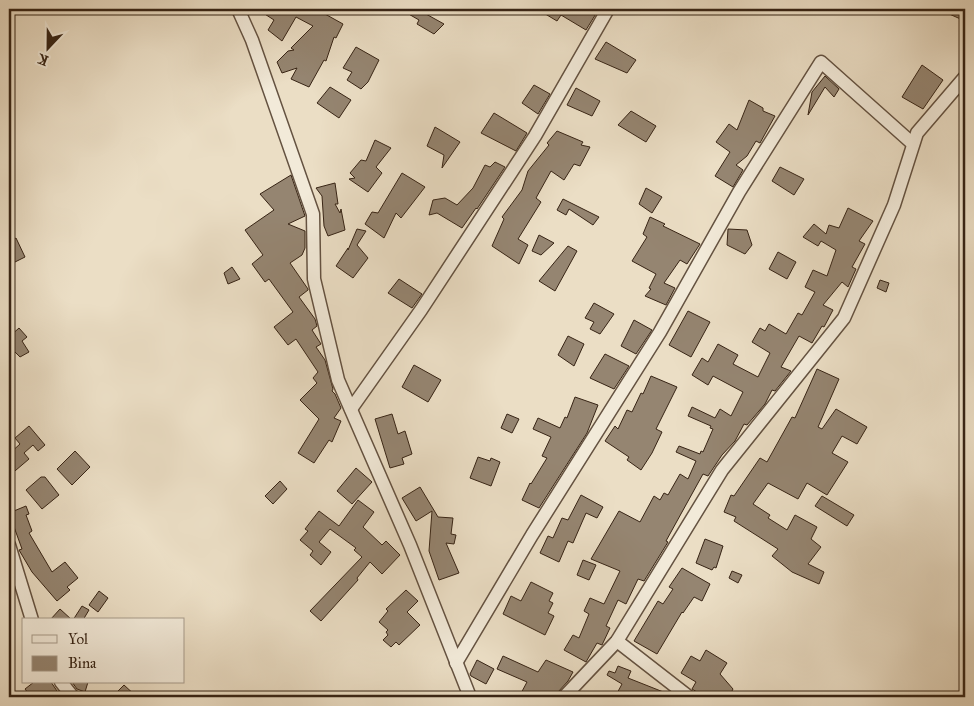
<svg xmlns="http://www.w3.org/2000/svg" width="974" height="706" font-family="'IM FELL Great Primer',serif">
<rect width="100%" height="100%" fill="#ebdec5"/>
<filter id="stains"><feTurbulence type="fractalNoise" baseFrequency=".004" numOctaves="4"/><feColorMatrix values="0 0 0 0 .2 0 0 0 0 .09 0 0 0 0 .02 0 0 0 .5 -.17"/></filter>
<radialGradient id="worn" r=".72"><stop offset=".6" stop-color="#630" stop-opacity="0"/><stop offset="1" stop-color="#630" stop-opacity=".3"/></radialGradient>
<g fill="#958571" stroke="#372415">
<polygon points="257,9 316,9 343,24 336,38 334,37 326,61 324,60 309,87 291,79 297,68 282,73 277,62 288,51 294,50 291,48 313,26 296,17 282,41 268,30 274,20"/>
<polygon points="400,9 417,9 444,24 434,34 417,24 419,20"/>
<polygon points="537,9 592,9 597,12 586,30 561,15 557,21"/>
<polygon points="938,9 965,9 965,21"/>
<polygon points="606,42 636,60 627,73 595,59"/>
<polygon points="356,47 379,60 368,82 361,89 347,80 352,72 343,68"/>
<polygon points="922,65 943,80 923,109 902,97"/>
<polygon points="825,76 839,89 834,97 825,87 808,115 812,92"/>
<polygon points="534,85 550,94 538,114 522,103"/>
<polygon points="330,87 351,100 339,118 317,103"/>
<polygon points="576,88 600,101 592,116 567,105"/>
<polygon points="749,100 763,108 763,111 775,116 760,143 756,141 747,156 736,165 743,170 733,187 715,176 730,152 716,142 729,124 737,130"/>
<polygon points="631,111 656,126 646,142 618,125"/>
<polygon points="494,113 527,133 516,151 481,133"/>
<polygon points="435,127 460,142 442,168 444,155 427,146"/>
<polygon points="557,131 583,142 581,145 590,147 580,166 574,164 564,180 551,171 536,198 541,202 518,239 528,245 519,264 492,246 504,219 502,217 522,190 528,171 549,145 547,143"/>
<polygon points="375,140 391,148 376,167 382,173 368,192 349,179 355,178 350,173 361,160 366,161"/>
<polygon points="495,162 505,167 477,209 476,208 462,228 437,213 429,215 433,200 445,198 457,205 473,188 485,165 490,167"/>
<polygon points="780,167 804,179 794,195 772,181"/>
<polygon points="402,173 425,187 401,218 396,213 384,238 365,224 372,212 378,213"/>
<polygon points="291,175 305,216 288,224 305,231 305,248 302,255 290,263 308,289 308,290 299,297 315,319 317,326 312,330 321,344 316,347 325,360 333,389 332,391 335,394 341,408 334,418 341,421 332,442 329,440 314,463 298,453 319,419 300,400 317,383 313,378 318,372 296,339 288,345 274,327 293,312 269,279 265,282 252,264 263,255 245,230 274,210 260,194"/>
<polygon points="335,183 338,204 335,204 340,213 341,209 345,230 328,236 324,226 322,196 316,188"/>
<polygon points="646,188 662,197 652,213 639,204"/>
<polygon points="563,199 599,217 593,225 569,209 566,215 557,210"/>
<polygon points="848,208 873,221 859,241 865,244 852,267 856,269 848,287 842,282 823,305 833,310 824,327 822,326 812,343 799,336 781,367 791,371 775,391 772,390 765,404 747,425 744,424 735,441 722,455 708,476 703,474 666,541 668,542 644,581 638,579 626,604 618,600 606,626 610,628 602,645 597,643 586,662 564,650 573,635 579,638 589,614 584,611 590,598 604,604 620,571 591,559 619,511 640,522 654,496 660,500 664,493 668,495 680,474 688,479 696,461 676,452 679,446 700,454 701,451 703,452 713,429 710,428 711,426 688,416 692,407 715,418 720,409 731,416 743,392 713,376 708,385 692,375 702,358 708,362 718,344 738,355 733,364 758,377 770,353 752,342 760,328 765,331 769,324 786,334 798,313 802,315 815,292 805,287 813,270 827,276 836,250 821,241 818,246 803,237 814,224 826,234 829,225 839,228"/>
<polygon points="650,217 665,224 663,226 700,244 687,264 680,260 664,283 675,288 666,305 645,296 651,289 649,288 656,274 632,261 647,237 643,234"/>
<polygon points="357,229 366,231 357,245 368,258 353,278 336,266 348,248 348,250"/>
<polygon points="728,229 747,230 752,245 745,254 727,245"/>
<polygon points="539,235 554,243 541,255 532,251"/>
<polygon points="16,238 25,257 9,265 9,242"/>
<polygon points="568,246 577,251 555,291 539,281"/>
<polygon points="778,252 796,262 787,279 769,269"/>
<polygon points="232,267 240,279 228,284 224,273"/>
<polygon points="399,279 422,294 412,308 388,293"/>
<polygon points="880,280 889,283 886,292 877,288"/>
<polygon points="594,303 614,314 600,334 590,329 594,322 585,318"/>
<polygon points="688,311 710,322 691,357 669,345"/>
<polygon points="634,320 652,330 636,354 621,346"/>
<polygon points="19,328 27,337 22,341 29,352 20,357 9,346 9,337"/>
<polygon points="568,336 584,344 574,366 558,355"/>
<polygon points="605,354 629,366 614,389 590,378"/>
<polygon points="414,365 441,380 428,402 402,387"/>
<polygon points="817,369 839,379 818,427 822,429 836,409 867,427 857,444 842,436 832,453 848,462 827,495 807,483 798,499 768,483 753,504 770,515 768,518 787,530 795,515 817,527 811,539 821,547 808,564 824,572 819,584 792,572 772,556 778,549 734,521 736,517 724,512 731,495 734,496 760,458 767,462 792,417 795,418"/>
<polygon points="651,376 677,387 656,429 662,432 652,453 641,470 627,460 629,457 605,441 615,426 618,429 627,410 632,412 641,393 643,394"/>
<polygon points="575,397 598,405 587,433 539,508 522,500 530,483 531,484 547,458 542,456 551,437 533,429 538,418 560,428 565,417 567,418"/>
<polygon points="392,414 398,434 405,431 412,454 402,458 404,464 390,468 375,419"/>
<polygon points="507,414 519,419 512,433 501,428"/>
<polygon points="29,426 45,445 38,451 33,445 24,453 29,459 9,476 9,454 20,444 15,438"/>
<polygon points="75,451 90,467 72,485 57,469"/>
<polygon points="478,457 490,461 491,458 500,462 491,486 470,478"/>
<polygon points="356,468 372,482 352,504 337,491"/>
<polygon points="41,477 45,477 59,495 42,509 26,490"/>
<polygon points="280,481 287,489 273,504 265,496"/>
<polygon points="420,487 438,517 453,518 451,534 456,535 454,544 446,543 459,573 439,580 429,551 432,511 416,521 402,498"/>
<polygon points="581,495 603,507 597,518 586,513 573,543 568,541 559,562 540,553 548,536 553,538 562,518 568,520"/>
<polygon points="822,496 854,515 847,526 815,506"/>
<polygon points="358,500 374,512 363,527 382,545 386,541 400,555 382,574 370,562 357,578 358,580 321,621 310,611 362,557 354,550 356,548 330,529 319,542 331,552 321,565 310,555 313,551 300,540 308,531 305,529 319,511 339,526"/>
<polygon points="26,506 29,514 26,515 32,531 29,533 52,572 65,562 78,578 67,587 70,590 57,601 32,572 19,550 22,549 9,513"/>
<polygon points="705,539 723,546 716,568 714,567 712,570 696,563"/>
<polygon points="583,560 596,565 589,580 577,575"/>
<polygon points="682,568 710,584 702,601 694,597 683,613 682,612 657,654 634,641 658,601 663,604 673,589 669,587"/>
<polygon points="732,571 742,575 738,583 729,578"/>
<polygon points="531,582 553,593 549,601 553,603 548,613 554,616 545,635 503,614 511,596 521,601"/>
<polygon points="406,590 418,601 407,612 420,625 399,645 396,642 391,647 383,640 388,635 386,632 388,630 379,622 388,611 386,609"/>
<polygon points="99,591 108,598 98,612 89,605"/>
<polygon points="82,606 89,610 83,620 73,620"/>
<polygon points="60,609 72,620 50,620"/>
<polygon points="706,650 727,663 720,674 733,689 729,697 705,697 692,689 696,682 681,673 691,656 700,661"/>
<polygon points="503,656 538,672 546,660 573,672 568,681 558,692 556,697 519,697 527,682 497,669"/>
<polygon points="477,660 494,669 486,684 471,676 470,674"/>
<polygon points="618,666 631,671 628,678 676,697 615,697 622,684 607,675 609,671 615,673"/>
<polygon points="34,682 51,682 57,691 48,697 31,697 25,689"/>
<polygon points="72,682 88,682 85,692 77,689"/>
<polygon points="124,685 137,697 112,697"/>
</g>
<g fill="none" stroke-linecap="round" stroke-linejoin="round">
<defs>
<g id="minor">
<polyline points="238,9 252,40 313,214 314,279 338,380 410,545 470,697"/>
<polyline points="351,409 421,310 535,136 608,9"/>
<polyline points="9,545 32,620"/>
<polyline points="617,641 689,697"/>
<polyline points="456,663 532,535 660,332 739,192 821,62 913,144"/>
<polyline points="61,682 73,697"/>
<polyline points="564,697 617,641 722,470 844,318 894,205 917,133 965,77"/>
</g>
</defs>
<use href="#minor" stroke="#645241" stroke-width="15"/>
<use href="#minor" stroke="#f2ead9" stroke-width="12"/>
</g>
<rect width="974" height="706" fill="none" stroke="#ebdec5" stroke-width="30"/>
<rect x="10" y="10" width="954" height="686" fill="none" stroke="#372415" stroke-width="2.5"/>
<rect x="15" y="15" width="944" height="676" fill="none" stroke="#372415"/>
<rect x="22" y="618" width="162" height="65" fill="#f2ead9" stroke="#a79b8b"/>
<rect x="32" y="635" width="25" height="8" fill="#f2ead9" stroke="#a79b8b"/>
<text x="68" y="644" font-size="15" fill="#372415">Yol</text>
<rect x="32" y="656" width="25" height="15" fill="#958571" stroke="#a79b8b"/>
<text x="68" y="668" font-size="15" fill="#372415">Bina</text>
<g transform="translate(48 48) rotate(202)" stroke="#f2ead9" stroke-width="4" paint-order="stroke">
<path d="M0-4L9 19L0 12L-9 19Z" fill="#372415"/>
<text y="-8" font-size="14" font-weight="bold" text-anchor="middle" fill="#372415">K</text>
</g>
<rect width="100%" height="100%" filter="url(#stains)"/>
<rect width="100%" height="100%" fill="url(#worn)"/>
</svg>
